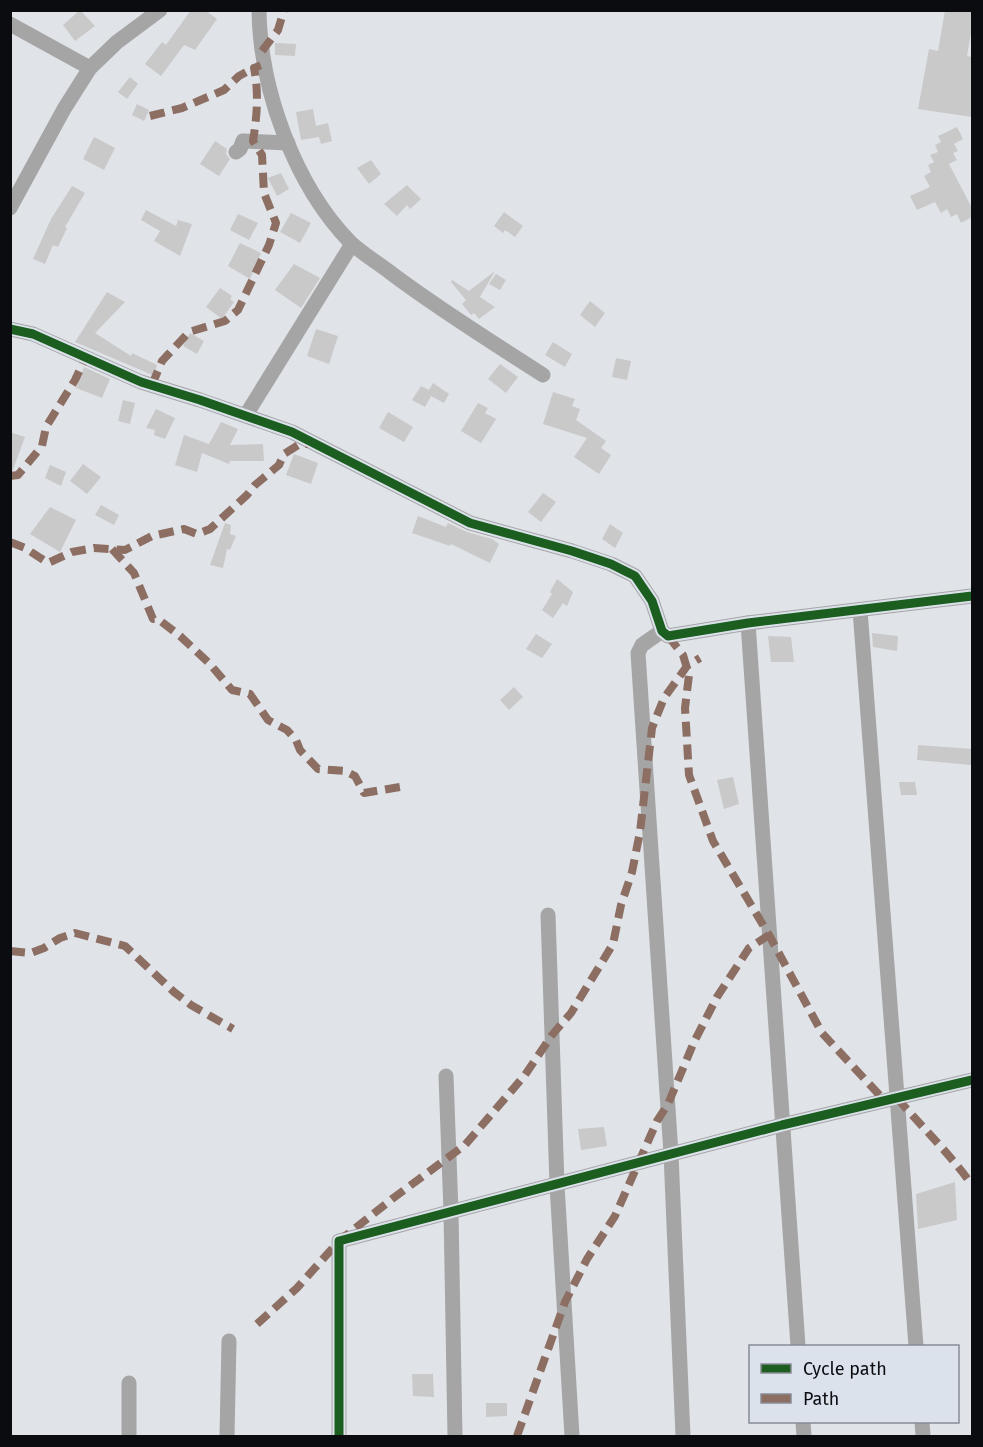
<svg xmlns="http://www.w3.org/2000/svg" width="983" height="1447" font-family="'Fira Sans',sans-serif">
<rect width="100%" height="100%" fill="#e0e3e8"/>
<g fill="#c9c9ca">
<polygon points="80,10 95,26 75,41 63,25"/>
<polygon points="191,10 205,10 217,19 195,50 184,45 161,76 145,64 162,42 166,45"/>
<polygon points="945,10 972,10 972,27 967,56 972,57 972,117 918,109 929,49 938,51"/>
<polygon points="275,43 296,44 295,56 275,55"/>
<polygon points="130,77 138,84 127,99 118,92"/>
<polygon points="137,104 149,110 144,121 132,115"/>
<polygon points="313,109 316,126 328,123 332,141 321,144 319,137 301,140 296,112"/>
<polygon points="957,127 963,139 954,144 958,151 953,153 957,160 949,164 972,208 972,217 961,223 957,214 951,217 947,209 941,213 935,202 917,210 910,196 930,187 924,176 931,172 928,165 934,162 930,155 938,152 935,145 941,142 938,136"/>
<polygon points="94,137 115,148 104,170 83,159"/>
<polygon points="215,141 227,149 226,154 230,159 219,176 200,164"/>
<polygon points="371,160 381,174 369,184 357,168"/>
<polygon points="281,173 289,189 277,196 268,178"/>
<polygon points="407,185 421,199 410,209 407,205 397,216 384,204"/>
<polygon points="72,186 85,193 65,227 67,228 58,247 53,245 45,264 33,259 51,219"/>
<polygon points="146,210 176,226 178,220 192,224 180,256 154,241 160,231 141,220"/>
<polygon points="504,212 523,226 515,237 505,230 503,233 494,226"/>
<polygon points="291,213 311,223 300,243 280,232"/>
<polygon points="238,214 258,223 249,240 230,230"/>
<polygon points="240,243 261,253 250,279 228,266"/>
<polygon points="294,264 320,278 301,308 275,290"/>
<polygon points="495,271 480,297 495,307 479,319 474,313 471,315 462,304 466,300 451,282 452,280 469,291"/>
<polygon points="496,274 506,280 500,290 489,284"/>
<polygon points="220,288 232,296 230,299 234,302 222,319 206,307"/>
<polygon points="107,292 125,302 95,333 131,356 132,353 157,365 155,371 158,373 157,377 75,342"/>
<polygon points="590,301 605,313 595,327 580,315"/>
<polygon points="316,329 338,336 329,364 307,356"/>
<polygon points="190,333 204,341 197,354 183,346"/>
<polygon points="553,342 572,354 565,367 545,355"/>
<polygon points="616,358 631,361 627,380 612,377"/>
<polygon points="500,364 518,377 506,393 488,379"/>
<polygon points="84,367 110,379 102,398 76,388"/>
<polygon points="433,383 449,394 444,403 431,396 425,407 412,400 421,386 429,390"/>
<polygon points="553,392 575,399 572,406 580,409 576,420 606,441 601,448 611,455 599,474 574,457 587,438 543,424"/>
<polygon points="123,400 135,403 130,424 118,421"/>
<polygon points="478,403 488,408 485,413 496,419 481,443 461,431"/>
<polygon points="156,409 175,418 165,439 154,435 155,430 146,428"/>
<polygon points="388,412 413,427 404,442 379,428"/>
<polygon points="221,422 238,429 230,445 263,444 264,461 230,461 229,464 202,453 197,472 175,465 184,435 209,444"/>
<polygon points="10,432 25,437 12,472 10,471"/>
<polygon points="294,454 318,463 311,484 286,475"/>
<polygon points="83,464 101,477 87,494 70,481"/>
<polygon points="50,465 66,472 61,486 45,478"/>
<polygon points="543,493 556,502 541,522 528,512"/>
<polygon points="101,505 119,515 114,525 95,515"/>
<polygon points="50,507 76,520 60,552 30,534"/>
<polygon points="418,516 446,527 448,523 467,532 492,539 499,544 490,563 451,544 450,546 412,533"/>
<polygon points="225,523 231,525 230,534 236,536 230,550 227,549 223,568 210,565"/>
<polygon points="610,524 623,533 615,548 602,539"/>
<polygon points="557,579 573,592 567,606 563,603 553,618 542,610 552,594 550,592"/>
<polygon points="872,633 898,636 897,651 873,647"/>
<polygon points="536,634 552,644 542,658 526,649"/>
<polygon points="768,636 791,637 794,662 771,662"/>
<polygon points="514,687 523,697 509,710 500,700"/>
<polygon points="918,745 972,749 971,765 917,760"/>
<polygon points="733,777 739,804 724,809 717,780"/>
<polygon points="899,782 915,782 917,795 901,795"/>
<polygon points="604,1127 607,1146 581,1150 578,1129"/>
<polygon points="955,1182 957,1220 918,1229 916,1194"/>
<polygon points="412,1374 433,1374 434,1397 413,1396"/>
<polygon points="486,1403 507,1403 507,1416 486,1417"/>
</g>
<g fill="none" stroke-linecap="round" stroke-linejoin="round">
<g stroke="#a6a5a5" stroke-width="15">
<path d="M259,10C260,90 295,186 351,243C363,254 378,263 391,273C440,310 492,342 543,375"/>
<polyline points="10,24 90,68"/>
<polyline points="236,152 240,149 243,141 288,143"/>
<polyline points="10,208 64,109 90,68 117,42 160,10"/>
<polyline points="10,329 33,334 141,382 200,400 292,432 470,523 572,551 611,564 635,576 652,601 662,631 668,636 748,623 972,596"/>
<polyline points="246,415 352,244"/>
<polyline points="860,610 916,1346"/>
<polyline points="748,623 798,1346"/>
<polyline points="662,631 642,645 638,653 671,1154 683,1436"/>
<polyline points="548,915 557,1185 572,1436"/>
<polyline points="446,1076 451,1212 455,1436"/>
<polyline points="803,1422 804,1436"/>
<polyline points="922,1422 923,1436"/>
<polyline points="129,1436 129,1383"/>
<polyline points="227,1436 229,1341"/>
<polyline points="339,1436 339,1241 782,1125 972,1080"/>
</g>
<g stroke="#8d6e63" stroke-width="8" stroke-dasharray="15 8" stroke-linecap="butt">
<polyline points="262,51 278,30 284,10"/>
<polyline points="150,116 182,108 224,90 239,76 254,68"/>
<path d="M152,385L162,361L189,332L225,321L238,310L269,245L276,223L264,193L262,155L253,141C257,116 259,93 254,68L264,64"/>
<polyline points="10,476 18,475 42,446 46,427 75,380 86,357"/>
<polyline points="10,542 25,548 48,563 72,552 94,548 125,550 152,536 184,529 197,534 210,529 247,495 255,485 279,465 284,454 300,444 311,444"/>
<polyline points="112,549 134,573 153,619 158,619 180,636 209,663 232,690 250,694 268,720 287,730 296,740 300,750 318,769 345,771 355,776 364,793 406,786"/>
<polyline points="668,636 683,655 689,675 685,708 689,775 713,841 769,935 822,1033 885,1101"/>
<polyline points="10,951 31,953 44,948 60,938 75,933 125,946 174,992 191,1005 233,1029"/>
<path d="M897,1098C922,1127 950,1154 972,1185"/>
<polyline points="257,1324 297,1288 339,1241 392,1199 465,1145 525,1075 552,1035 571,1013 613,944 621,905 632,872 640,832 652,728 664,698 687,666 700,658"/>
<polyline points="517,1436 565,1302 587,1259 615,1216 657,1121 668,1104 694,1042 717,997 749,948 769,935"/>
</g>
<defs>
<g id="cycleway">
<polyline points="10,329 33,334 141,382 200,400 292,432 470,523 572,551 611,564 635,576 652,601 662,631 668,636 748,623 972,596"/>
<polyline points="339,1436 339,1241 782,1125 972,1080"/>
</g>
</defs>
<use href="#cycleway" stroke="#dce2ec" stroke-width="13"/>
<use href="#cycleway" stroke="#1b5e20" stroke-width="9"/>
</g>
<rect width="983" height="1447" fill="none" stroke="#0a0c10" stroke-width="24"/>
<rect x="749" y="1345" width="210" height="78" fill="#dce2ec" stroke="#888c94" stroke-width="1.5"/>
<rect x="761" y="1364" width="30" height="9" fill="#1b5e20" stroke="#888c94" stroke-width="1.5"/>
<text x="803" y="1375" font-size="18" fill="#0a0c10">Cycle path</text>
<rect x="761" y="1394" width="30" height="9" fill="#8d6e63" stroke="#888c94" stroke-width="1.5"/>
<text x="803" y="1405" font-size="18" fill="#0a0c10">Path</text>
</svg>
